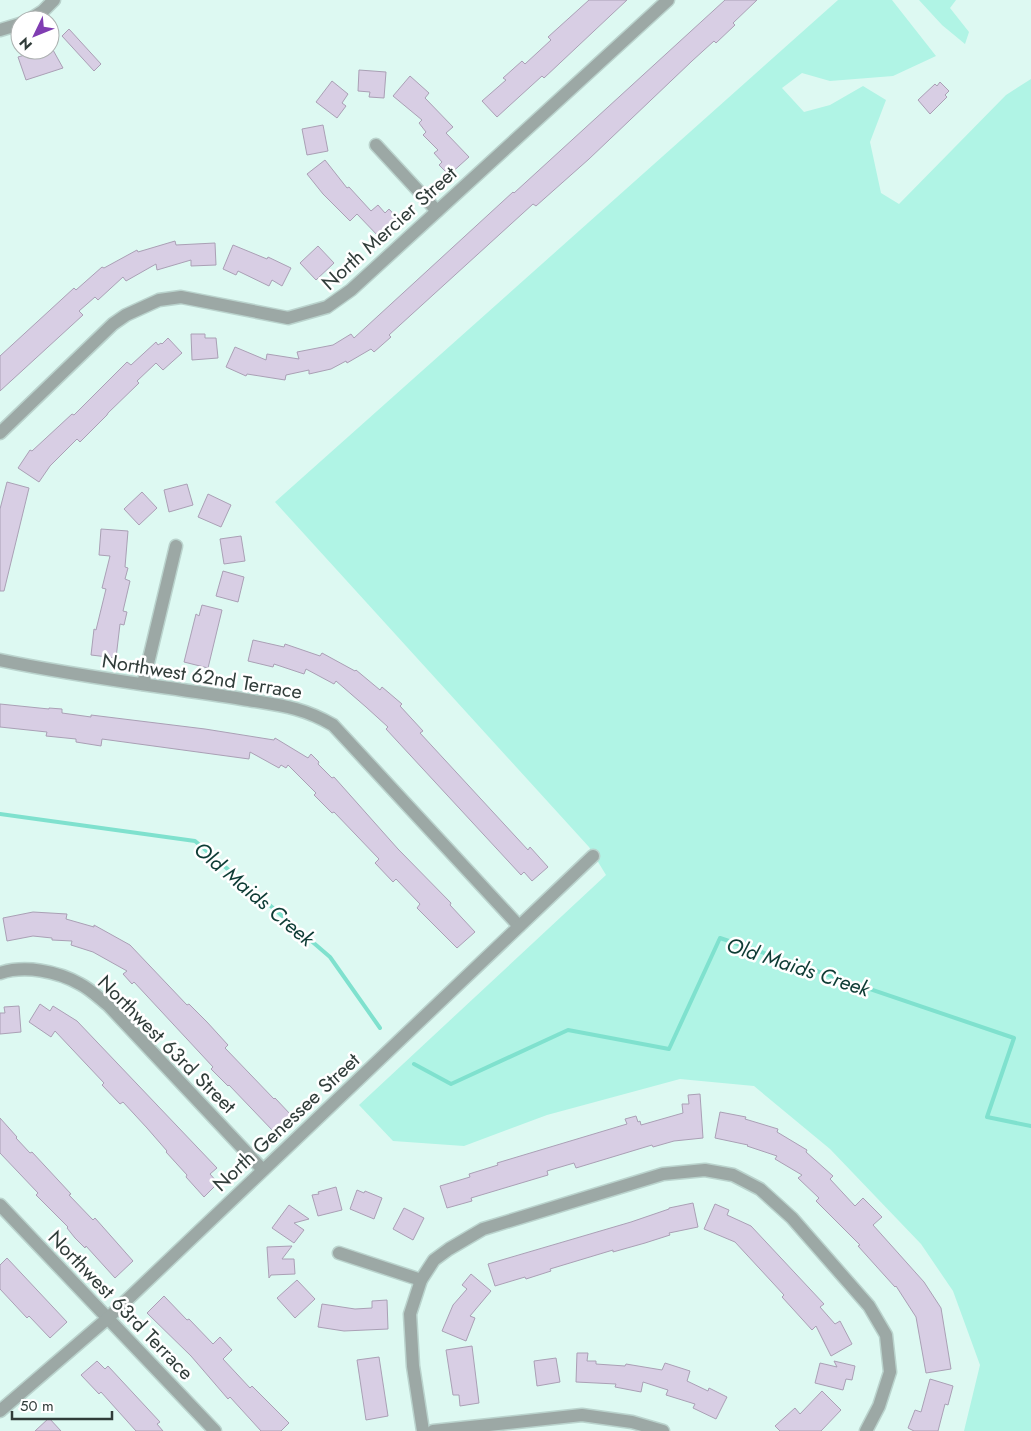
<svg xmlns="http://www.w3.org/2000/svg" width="1031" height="1431" font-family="Jost,sans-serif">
<rect width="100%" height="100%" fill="#ddf9f2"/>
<g fill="#b0f4e5">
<polygon points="838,0 892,0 936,56 893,76 830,81 802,73 782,88 804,112 830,105 863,86 886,100 870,142 881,193 899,204 1006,95 1031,79 1031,1431 964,1431 980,1365 953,1291 921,1244 830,1149 754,1086 680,1079 547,1115 464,1146 393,1141 359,1105 606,875 589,847 275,502"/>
<polygon points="919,0 956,0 950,8 969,32 965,44 942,25"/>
</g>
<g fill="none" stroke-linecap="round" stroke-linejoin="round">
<g stroke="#7fe1ce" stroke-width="4">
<polyline points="0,814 195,841 330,957 380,1028"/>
<polyline points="414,1064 451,1084 568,1030 669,1049 720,938 1014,1038 987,1117 1031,1126"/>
</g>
</g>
<g fill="#d8cee4" stroke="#aaa0b5">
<polygon points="589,0 627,0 544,78 542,76 497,117 482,101 506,80 503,78 522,61 525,64 551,40 548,37"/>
<polygon points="725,0 757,0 733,23 735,25 716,43 714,41 692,61 589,159 536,206 533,204 389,335 391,337 374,352 371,349 347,363 346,361 331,369 309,374 309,370 286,375 285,380 247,374 246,376 226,367 235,347 266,360 267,354 299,359 297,352 333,345 351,334 354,338 513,192 514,193 549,161"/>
<polygon points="69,29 101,64 94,71 62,36"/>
<polygon points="42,50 53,50 63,68 26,80 18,57"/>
<polygon points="359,70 386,72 384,98 369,97 370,92 358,91"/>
<polygon points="410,76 429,93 425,98 453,127 446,133 469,157 449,175 439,165 442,162 434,153 438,150 423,135 426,132 419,123 422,120 393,96"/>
<polygon points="332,81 348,94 342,103 346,106 337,118 316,102"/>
<polygon points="940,82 949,91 945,95 947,97 930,114 918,100 935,84 937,86"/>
<polygon points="323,125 328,151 307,155 302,129"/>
<polygon points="325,160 347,188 349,187 371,211 378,205 385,213 389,209 399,220 380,238 357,214 350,221 323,194 307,174"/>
<polygon points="175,241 176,245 215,243 216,265 191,266 191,260 157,270 156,264 126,281 123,277 98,300 95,297 79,311 83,315 0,391 0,356 74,288 76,290 102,267 104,268 137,250 138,252"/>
<polygon points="233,245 267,259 268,257 291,268 282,286 272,280 269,286 238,271 236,275 223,269"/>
<polygon points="318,246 334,263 316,280 300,263"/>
<polygon points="191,334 205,334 205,338 216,338 218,358 192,360"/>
<polygon points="168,338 182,353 163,370 156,363 137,381 139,383 108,413 107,415 80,442 77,439 50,466 39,482 18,468 30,450 32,451 72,414 74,415 127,362 131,365 156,342 158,345 161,343 162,344"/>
<polygon points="7,482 29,488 4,591 0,591 0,509"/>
<polygon points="187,484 193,505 169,512 164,490"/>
<polygon points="142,492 157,508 139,525 124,509"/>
<polygon points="208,494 231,505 221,527 198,517"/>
<polygon points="101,529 128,531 125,567 128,568 125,579 130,581 123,611 127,612 124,625 120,624 116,658 91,655 94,629 96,630 106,589 102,588 110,556 99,555"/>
<polygon points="241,536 245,561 224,564 220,539"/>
<polygon points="223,571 244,577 238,602 216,596"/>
<polygon points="202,605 222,610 208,668 184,662 196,614 199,616"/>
<polygon points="253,640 284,647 285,644 320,656 322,653 355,671 356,670 380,690 382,687 402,704 400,706 423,731 420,733 528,850 530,847 548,867 532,881 524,872 521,875 386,729 388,727 366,707 336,681 334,684 306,669 304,674 274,664 273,667 248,661"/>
<polygon points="0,704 49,709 49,708 62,709 62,713 91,717 91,715 205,729 274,740 275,738 308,758 311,754 319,762 318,764 332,778 334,777 398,849 451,903 450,905 475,932 457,948 417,908 420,904 396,879 393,882 375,863 379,859 334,812 332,813 314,795 316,793 288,765 286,768 281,765 279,768 250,752 249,759 102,739 101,746 76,742 76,739 46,736 47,732 0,727"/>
<polygon points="33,912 67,914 66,919 94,927 94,925 130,945 187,1005 189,1004 207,1022 228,1045 225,1048 274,1099 275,1098 291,1115 273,1131 229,1085 228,1086 211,1069 213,1067 134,982 132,984 123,974 127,971 93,952 71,945 72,941 52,940 52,938 33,936 7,941 3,918"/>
<polygon points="40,1004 50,1011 53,1006 77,1021 217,1168 210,1174 218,1183 204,1197 186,1177 187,1175 166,1152 167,1151 147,1128 123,1102 120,1104 102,1085 104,1083 55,1031 51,1037 29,1022"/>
<polygon points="19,1006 21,1032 0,1034 0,1013 5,1013 4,1007"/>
<polygon points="700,1094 703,1138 674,1141 653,1147 652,1145 576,1168 574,1163 547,1171 548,1175 471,1198 472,1201 447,1208 440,1186 470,1177 469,1174 498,1165 497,1163 627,1124 625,1119 636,1116 638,1122 640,1121 641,1125 683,1113 682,1104 689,1104 688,1095"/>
<polygon points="720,1112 746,1117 745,1119 778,1129 777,1132 807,1150 806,1152 833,1176 830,1179 855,1206 863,1198 882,1217 873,1225 924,1282 941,1308 951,1369 926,1373 916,1317 896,1286 895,1287 858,1246 860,1245 816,1201 819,1198 798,1178 802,1175 775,1159 777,1156 747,1146 748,1145 715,1138"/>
<polygon points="0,1118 17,1137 16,1138 30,1153 32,1152 71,1194 69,1195 93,1220 95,1218 133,1261 115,1278 86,1246 85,1248 75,1238 67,1228 68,1227 36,1195 38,1193 0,1153"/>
<polygon points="336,1187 342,1210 318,1216 312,1195 319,1194 318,1192"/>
<polygon points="357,1190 364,1193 365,1191 382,1198 374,1219 350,1209"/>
<polygon points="693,1203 698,1227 669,1233 670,1235 645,1243 613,1252 613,1250 550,1269 551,1271 526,1279 525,1277 495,1286 488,1264 631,1222 669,1209 669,1208"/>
<polygon points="715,1204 729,1210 727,1215 751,1226 824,1304 820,1307 835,1324 840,1321 852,1344 831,1356 816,1326 812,1330 782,1297 784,1295 735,1242 704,1229"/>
<polygon points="289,1205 309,1219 294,1223 304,1230 294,1243 272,1228"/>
<polygon points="404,1208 424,1218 413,1240 393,1229"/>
<polygon points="292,1246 282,1259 294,1259 295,1274 271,1275 269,1278 267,1247"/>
<polygon points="7,1258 67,1322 50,1338 29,1316 27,1318 0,1289 0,1265"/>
<polygon points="471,1274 491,1291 470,1316 475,1318 466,1341 442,1331 453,1305 467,1289 462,1285"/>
<polygon points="297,1280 315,1299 295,1318 277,1298"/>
<polygon points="164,1296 187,1320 189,1319 213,1344 220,1337 232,1350 223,1359 250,1388 252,1386 289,1423 281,1431 261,1431 230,1397 228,1399 191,1356 147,1313"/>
<polygon points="387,1300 388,1329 344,1331 318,1327 322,1304 355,1309 372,1308 372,1301"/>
<polygon points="472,1346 479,1403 460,1406 459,1395 453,1395 446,1350"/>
<polygon points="577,1353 588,1353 587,1361 596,1361 596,1364 625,1366 626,1364 662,1370 665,1363 690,1371 687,1381 708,1391 709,1388 727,1397 716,1419 693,1408 695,1404 666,1395 668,1390 643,1382 641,1392 615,1387 616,1384 576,1382"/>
<polygon points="379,1357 388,1416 366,1420 357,1360"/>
<polygon points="556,1358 560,1382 537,1386 534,1361"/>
<polygon points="97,1361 105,1369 108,1366 160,1422 157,1424 163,1431 136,1431 101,1392 99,1394 81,1375"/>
<polygon points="834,1361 855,1366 852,1380 846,1379 843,1390 815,1383 820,1363 837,1367"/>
<polygon points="930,1379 953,1386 948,1405 945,1404 938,1431 914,1431 908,1428 915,1410 921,1412"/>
<polygon points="822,1391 841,1410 821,1431 780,1431 775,1426 795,1408 800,1414"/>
<polygon points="49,1418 61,1431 35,1431"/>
</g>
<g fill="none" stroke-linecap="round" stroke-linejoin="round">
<defs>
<g id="minor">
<polyline points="29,20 43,11 54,0"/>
<polyline points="0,30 20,24"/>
<polyline points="376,145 437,211"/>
<polyline points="0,433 113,324 126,315 159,300 181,297 288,318 327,307 351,290 668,0"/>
<path d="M0,660C80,677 161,686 242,699C277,705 301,706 333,725L519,926"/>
<polyline points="143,684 176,546"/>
<path d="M0,973C25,965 57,971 80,984C90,989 99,998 108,1005L263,1170"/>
<polyline points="0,1205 215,1431"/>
<polyline points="339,1253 421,1280"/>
<polyline points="0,1411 108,1318 593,856"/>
<polyline points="423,1431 413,1366 410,1314 421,1280 434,1260 449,1249 483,1229 663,1174 705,1170 733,1175 760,1189 792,1218 869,1306 886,1335 890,1372 879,1406 866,1431"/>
<polyline points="433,1431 582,1415 632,1422 663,1431"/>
</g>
</defs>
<use href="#minor" stroke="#bad3cd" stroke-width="15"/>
<use href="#minor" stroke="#9ca8a5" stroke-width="12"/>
</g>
<g text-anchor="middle" stroke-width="5" stroke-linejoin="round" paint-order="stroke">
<g font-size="20" fill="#303c39" stroke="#fff">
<text transform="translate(389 228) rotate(-42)" y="7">North Mercier Street</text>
<text transform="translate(202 676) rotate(9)" y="7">Northwest 62nd Terrace</text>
<text transform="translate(167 1044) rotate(45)" y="7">Northwest 63rd Street</text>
<text transform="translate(286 1122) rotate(-43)" y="7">North Genessee Street</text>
<text transform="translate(121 1305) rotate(46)" y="7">Northwest 63rd Terrace</text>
</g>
<g font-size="21" font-style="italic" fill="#0e3c35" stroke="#fff">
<text transform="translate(254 894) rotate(40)" y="7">Old Maids Creek</text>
<text transform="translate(798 967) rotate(18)" y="7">Old Maids Creek</text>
</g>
</g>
<g transform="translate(35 35) rotate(227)"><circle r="24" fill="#ffffff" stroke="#acb1b0"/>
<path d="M0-4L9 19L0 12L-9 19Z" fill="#803db2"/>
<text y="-8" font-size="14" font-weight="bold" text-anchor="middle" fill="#303c39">N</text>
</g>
<path d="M12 1411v8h100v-8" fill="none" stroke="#303c39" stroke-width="2.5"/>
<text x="20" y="1411" font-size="15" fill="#303c39" stroke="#ffffff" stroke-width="4" paint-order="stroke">50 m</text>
</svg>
